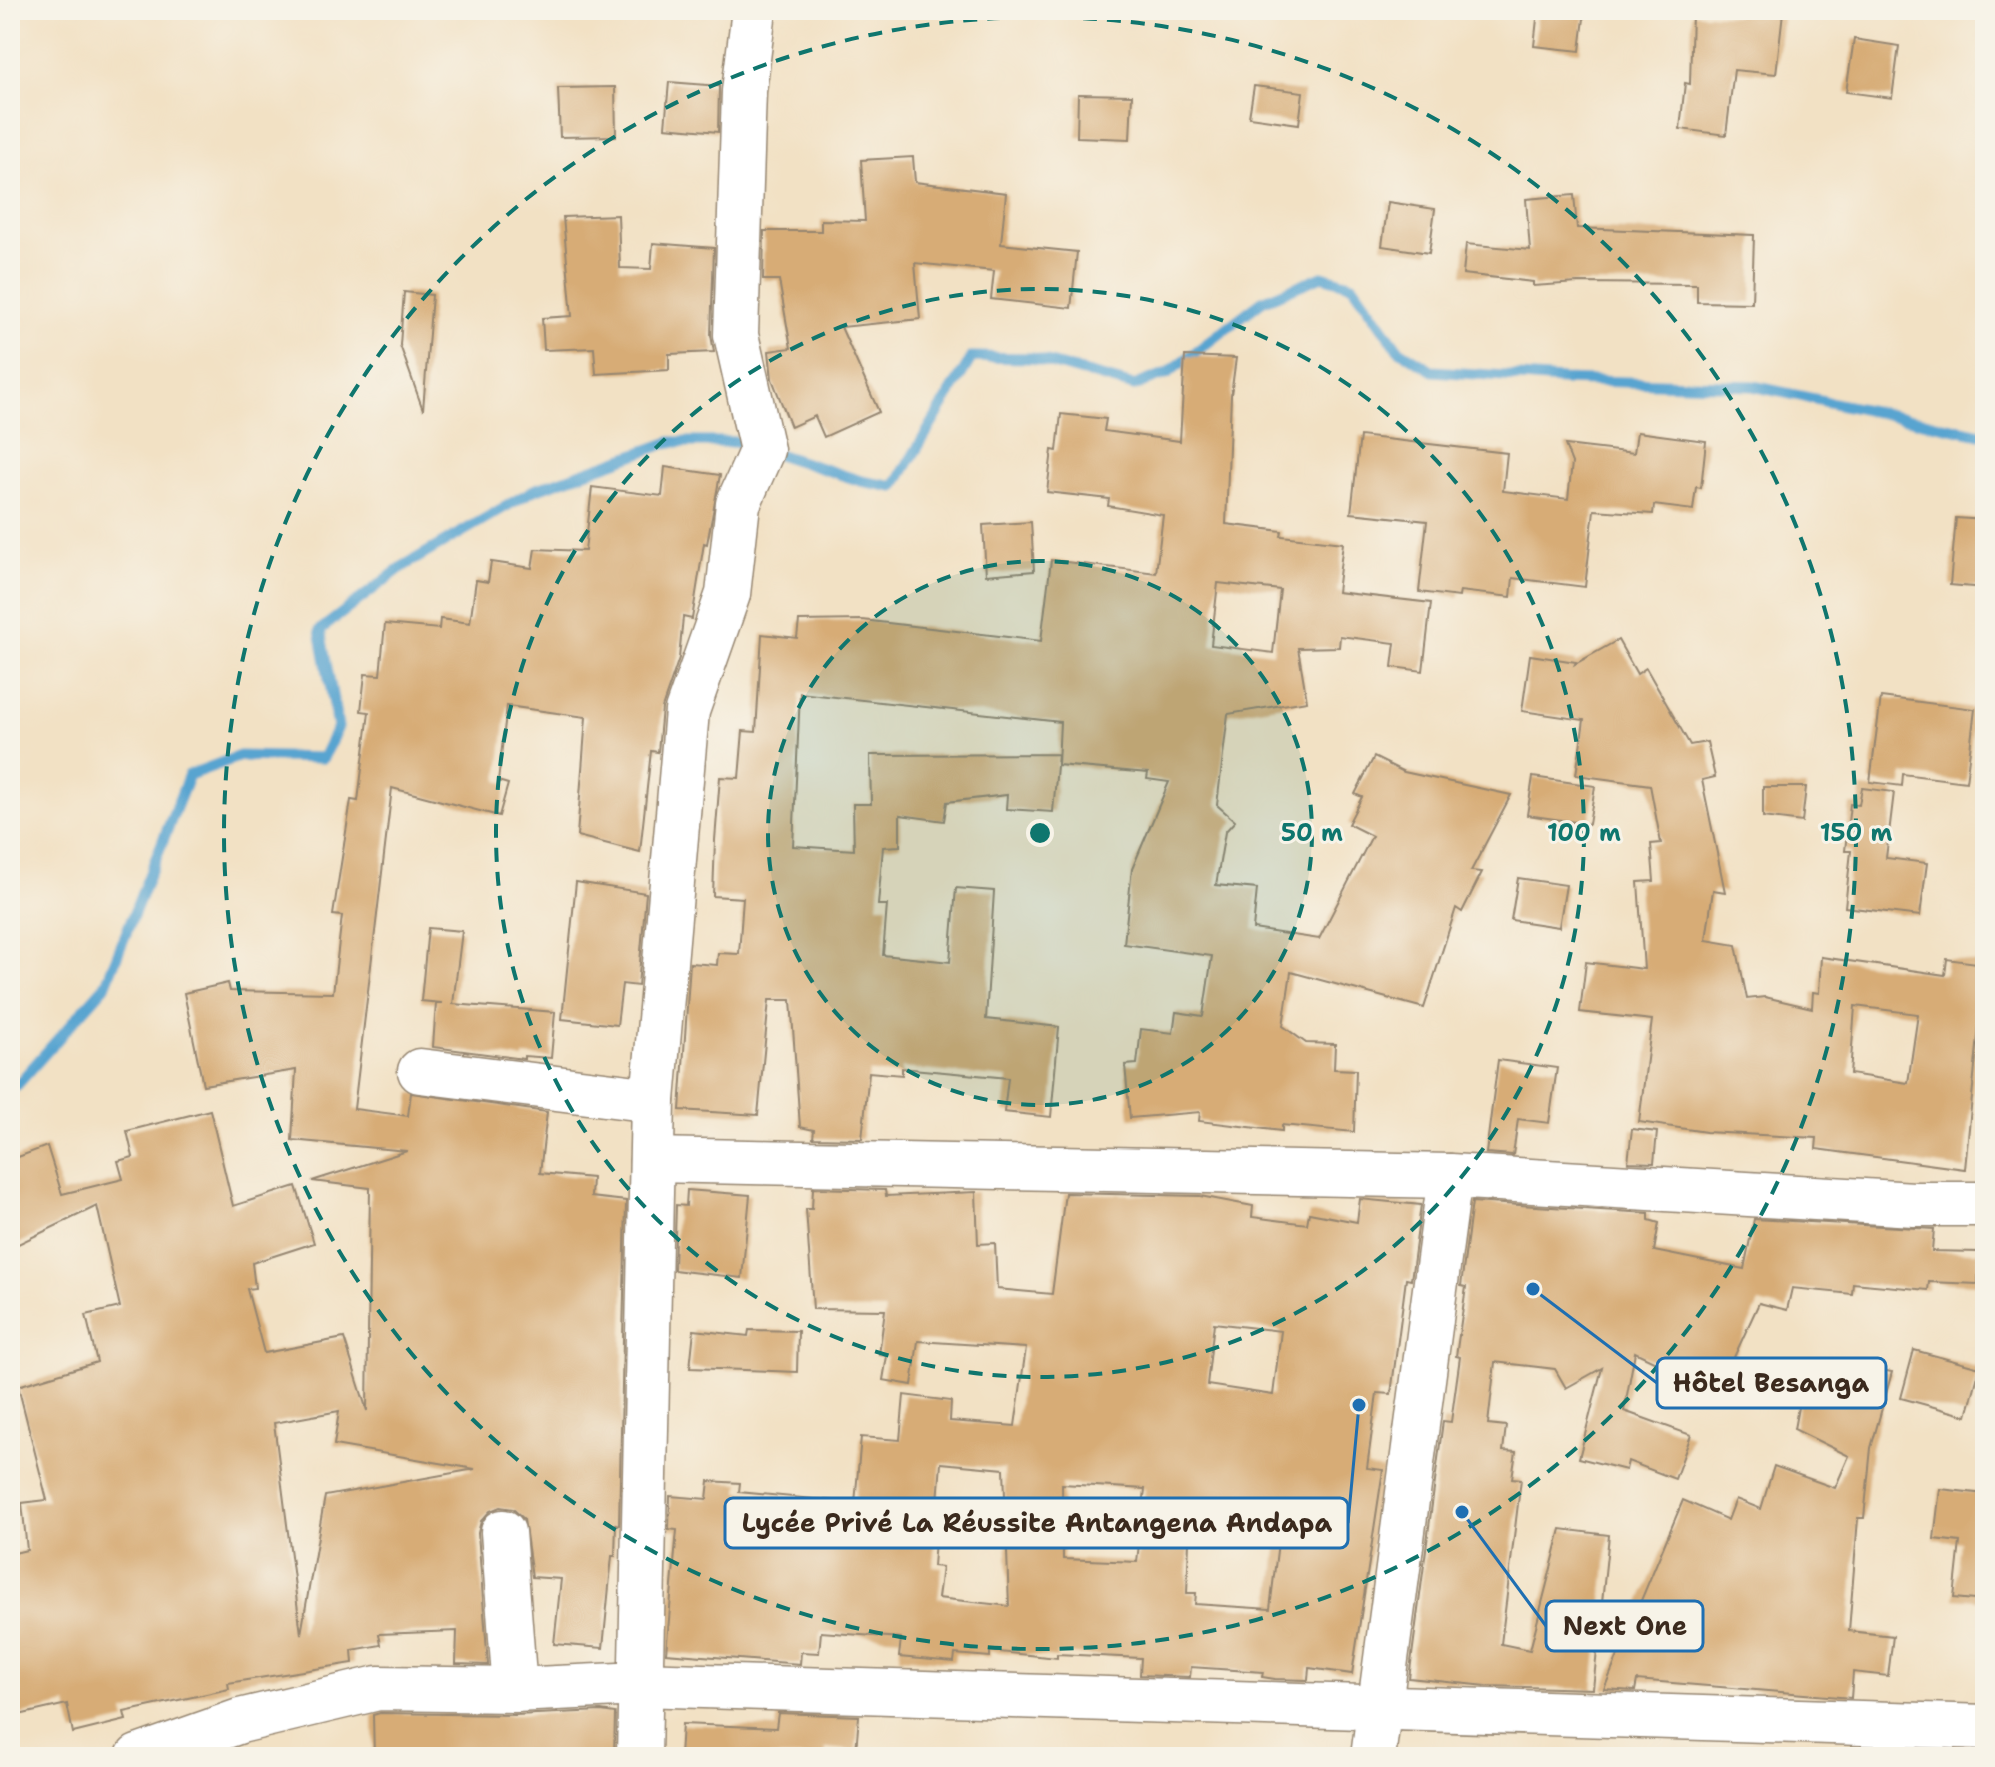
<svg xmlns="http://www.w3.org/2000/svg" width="1995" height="1767" font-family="'Shantell Sans',sans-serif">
<rect width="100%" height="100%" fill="#f7f3e8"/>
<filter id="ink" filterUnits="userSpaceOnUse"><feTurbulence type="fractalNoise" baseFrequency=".0125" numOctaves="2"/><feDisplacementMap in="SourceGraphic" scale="16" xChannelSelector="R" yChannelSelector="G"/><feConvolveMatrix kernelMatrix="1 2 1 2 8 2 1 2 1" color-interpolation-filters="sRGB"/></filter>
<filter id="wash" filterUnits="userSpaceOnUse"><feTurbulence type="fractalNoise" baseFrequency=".006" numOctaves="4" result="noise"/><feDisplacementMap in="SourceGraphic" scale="32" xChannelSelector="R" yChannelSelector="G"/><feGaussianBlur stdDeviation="1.8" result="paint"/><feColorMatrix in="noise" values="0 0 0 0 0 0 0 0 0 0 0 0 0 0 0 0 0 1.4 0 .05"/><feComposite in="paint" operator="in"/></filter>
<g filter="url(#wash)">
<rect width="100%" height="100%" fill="#f2e1c4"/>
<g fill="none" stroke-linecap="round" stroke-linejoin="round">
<g stroke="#58a4d0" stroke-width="11">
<polyline points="771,452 861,481 894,487 972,357 1032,358 1134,386 1168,373 1262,301 1322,276 1353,285 1398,349 1433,371 1562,380 1753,386 1985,435"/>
<polyline points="10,1088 17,1085 105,986 189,775 240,756 323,758 338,727 320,630 402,567 534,490 670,442 738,442 751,446"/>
</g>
</g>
<g id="blocks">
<g fill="#d7ac76" fill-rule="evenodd">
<polygon points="1538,10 1585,10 1580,51 1534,46"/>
<polygon points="1738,10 1783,12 1776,74 1734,70 1726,135 1680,129 1685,83 1690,84 1692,13 1737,16"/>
<polygon points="1854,39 1899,46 1892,98 1846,92"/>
<polygon points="669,82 719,86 718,132 665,127"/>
<polygon points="1254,86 1303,92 1299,124 1249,117"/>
<polygon points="615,87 616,136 560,137 558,88"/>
<polygon points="1078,94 1132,95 1130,139 1077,137"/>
<polygon points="913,157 915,182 1006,193 1001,244 1077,252 1071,308 991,299 994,271 915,263 920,319 841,327 879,412 824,437 815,416 791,427 772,379 769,351 791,348 779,280 763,280 764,231 821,231 821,220 865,221 861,160"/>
<polygon points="1574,195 1577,228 1754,235 1752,303 1697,302 1697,284 1578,283 1533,286 1533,282 1463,274 1466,244 1530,250 1526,199"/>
<polygon points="1388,202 1435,209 1429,253 1382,246"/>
<polygon points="618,215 620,268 651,269 653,243 714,248 711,335 714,352 669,354 669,370 596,374 594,348 544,350 542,318 572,316 563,217"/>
<polygon points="404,292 432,295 423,410 400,345"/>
<path d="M1185,356L1236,358L1231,395L1226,524L1282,531L1281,536L1343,543L1337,592L1431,603L1423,671L1392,667L1395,643L1340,636L1339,647L1298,648L1307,701L1228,714L1217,805L1235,821L1225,832L1216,885L1257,889L1253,929L1319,939L1372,836L1348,824L1362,797L1355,794L1374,757L1404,772L1511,795L1471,871L1482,872L1462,912L1456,908L1424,1008L1291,972L1283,1026L1306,1043L1335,1044L1334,1069L1356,1070L1354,1132L1282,1125V1131L1249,1127L1199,1121L1200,1112L1130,1118L1125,1065L1137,1064L1141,1029L1173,1033L1176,1012L1203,1016L1212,956L1124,944L1132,869L1169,782L1147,779L1148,773L1058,765L1060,722L800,693L793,846L854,850L853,804H871L870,755L1058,754L1053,812L1006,809L1007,795L947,802L944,821L900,815V846L883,847L878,905H887L883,955L950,962L956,888L994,891L986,1019L1059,1027L1051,1117L1004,1112L1008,1078L902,1068V1075L869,1072L862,1139L813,1138L814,1130L800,1127L791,1000H769L758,1115L680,1110L690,963L717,965L718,953L739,954L743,898L713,896L715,840L720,777L739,778L743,731L756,732L762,634L797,638L799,621L862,620L1041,641L1051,560L1156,573L1163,515L1108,506L1109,499L1047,492L1052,450L1057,451L1061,414L1106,419L1104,431L1180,441ZM1218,583L1280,590L1273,653L1211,645Z"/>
<polygon points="1637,432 1706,441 1701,488 1696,487 1693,510 1654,505 1653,514 1594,510 1585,587 1513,578 1511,597 1460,591 1459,597 1419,592 1427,521 1351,513 1360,436 1507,453 1503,491 1568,499 1572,463 1565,445 1634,453"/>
<path d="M665,467L720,475L707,544L704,543L692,619L683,617L679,658L662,708L658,752L651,751L640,852L577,836L586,717L507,706L498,781L508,784L499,816L392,788L354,1109L408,1116L411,1093L547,1112L540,1173L592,1178L591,1197L626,1201L619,1525L616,1524L615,1556H612L603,1648L554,1644L561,1579L532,1577L524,1519L513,1509L500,1507L490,1511L481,1521L478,1533L488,1665L456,1664L457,1631L379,1634L381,1645L352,1650L353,1663L228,1683L229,1689L124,1712L126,1720L73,1733L67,1704L10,1717V1554L27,1550L22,1503L47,1500L18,1386L97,1362L86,1315L120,1307L97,1206L10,1248V1160L47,1146L62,1194L123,1179L118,1161L133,1157L127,1131L210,1110L233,1206L296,1186L314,1243L252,1263L255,1288L247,1289L264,1353L344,1338L367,1411L370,1188L312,1181L407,1151L292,1140L296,1070L203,1085L184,993L228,983L230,991L333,993L342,916L333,915L351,800L358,801L369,712L361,711L365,674L380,675L385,624L439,629L440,619L470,623L476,580L488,582L491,562L532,568L535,549L585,551L592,487L662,496ZM339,1411L334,1445L475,1469L325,1496L301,1634L274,1423Z"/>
<polygon points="1956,518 1985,520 1985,588 1950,585"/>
<polygon points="1031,522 1034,571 986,575 983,525"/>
<path d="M1618,640L1637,674L1646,668L1690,745L1707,742L1715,777L1702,780L1725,892L1713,890L1706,940L1736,945L1747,999L1765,997L1812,1008L1813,992L1819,993L1821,957L1945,975L1947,959L1985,964L1965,1169L1816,1149L1817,1138L1706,1132L1639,1122L1652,1020L1580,1012L1586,962L1644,969L1638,882L1654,881L1651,844L1661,843L1650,785L1576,775L1584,720L1522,711L1530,655L1576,662L1575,664ZM1855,1006L1918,1014L1908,1083L1850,1074Z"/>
<polygon points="1881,697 1975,709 1966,782 1903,774 1902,786 1870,782"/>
<polygon points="1533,777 1595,786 1589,824 1527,815"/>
<polygon points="1763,787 1806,787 1802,822 1763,817"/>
<polygon points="1862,788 1894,792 1886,858 1927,863 1920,916 1845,907 1851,851 1845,851 1850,804 1859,805"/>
<polygon points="1518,878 1566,885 1559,927 1511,920"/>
<polygon points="576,882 646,893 638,986 622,984 617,1025 562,1019"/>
<polygon points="428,928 462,931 453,1004 555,1012 551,1058 524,1056 524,1059 433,1047 436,1003 442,1003 421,1001"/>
<polygon points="1498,1060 1557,1068 1549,1123 1518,1119 1513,1155 1486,1153"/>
<polygon points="1632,1129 1657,1132 1654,1163 1628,1162"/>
<path d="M813,1188L885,1190L886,1196L976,1192L978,1244L995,1243L997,1289L1052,1294L1065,1193L1200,1196L1253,1206L1252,1217L1307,1224L1309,1213L1357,1222L1360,1199L1421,1205L1411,1280L1406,1279L1391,1394L1377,1393L1367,1468L1383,1470L1352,1674L1309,1668L1308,1680L1275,1679L1262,1677L1263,1672L1191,1667L1190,1677L1140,1675L1141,1658L1057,1654V1658L990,1651V1657L955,1654L954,1662L899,1657L901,1638L821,1632L819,1653L801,1652L800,1664L666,1653L677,1530L669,1529L670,1496L707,1499L709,1481L740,1483L739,1492L855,1503L861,1437L900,1440L904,1395L951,1401L950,1421L1015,1426L1026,1348L918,1341L912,1385L883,1380L887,1356L879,1355L885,1310L813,1309L806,1209H812ZM1214,1323L1281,1331L1273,1395L1207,1385ZM941,1463L1004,1469L1009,1606L938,1598L942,1567L933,1566ZM1062,1484L1145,1489L1137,1562L1063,1559ZM1190,1515L1268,1523L1265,1540L1278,1542L1270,1609L1195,1604L1196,1593H1187Z"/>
<polygon points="687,1190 750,1195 742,1278 674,1270 676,1205 686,1206"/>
<polygon points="1472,1202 1649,1213 1649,1220 1659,1223 1654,1251 1744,1269 1754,1219 1934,1229 1932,1251 1979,1252 1978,1284 1929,1282 1928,1290 1853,1283 1852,1294 1792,1288 1787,1310 1759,1303 1718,1392 1635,1352 1624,1411 1691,1435 1675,1479 1628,1461 1626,1470 1579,1458 1602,1368 1566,1388 1555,1369 1495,1362 1488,1424 1506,1426 1503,1451 1516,1452 1512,1478 1521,1479 1501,1644 1530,1650 1561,1529 1609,1535 1593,1689 1487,1686 1409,1678 1443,1421 1451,1422 1460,1357 1456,1356 1466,1287 1461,1286"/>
<polygon points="694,1330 748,1336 749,1330 798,1331 797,1372 690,1368"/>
<polygon points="1914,1350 1980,1368 1967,1416 1901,1398"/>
<polygon points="1806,1364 1852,1373 1853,1365 1892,1372 1871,1448 1864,1518 1858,1518 1849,1631 1893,1636 1888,1676 1853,1672 1851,1698 1637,1680 1635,1691 1604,1689 1683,1500 1728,1520 1736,1499 1761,1509 1774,1466 1835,1488 1849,1456 1794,1429"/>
<polygon points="1940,1489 1985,1494 1985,1601 1954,1598 1960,1542 1934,1539"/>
<polygon points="601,1711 615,1713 614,1757 374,1757 373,1715 380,1713 515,1715"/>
<polygon points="778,1713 859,1716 856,1751 826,1748 825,1757 680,1757 682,1724 776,1728"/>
</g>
</g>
</g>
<g filter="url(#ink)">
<use href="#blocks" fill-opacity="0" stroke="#968671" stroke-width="2"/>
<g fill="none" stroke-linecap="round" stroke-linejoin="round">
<defs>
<g id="street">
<polyline points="420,1071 653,1100"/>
<polyline points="652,1160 1450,1176 1914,1204 1985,1204"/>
<polyline points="503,1532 515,1690"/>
<polyline points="138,1757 240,1721 378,1688 515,1690 640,1684 1985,1727"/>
<polyline points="639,1757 653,1100 687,711 728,594 738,504 762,450 736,335 744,91 754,10"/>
<polyline points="1373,1757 1450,1176"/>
</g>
</defs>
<use href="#street" stroke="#968671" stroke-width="47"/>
<use href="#street" stroke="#fff" stroke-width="44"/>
</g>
</g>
<circle cx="1040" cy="833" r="272" fill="#0f766e" fill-opacity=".12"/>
<g fill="none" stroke="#0f766e" stroke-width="4" stroke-dasharray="14 10">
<circle cx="1040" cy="833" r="272"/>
<circle cx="1040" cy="833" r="544"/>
<circle cx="1040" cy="833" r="816"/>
</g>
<circle cx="1040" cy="833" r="12" fill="#0f766e" stroke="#f7f3e8" stroke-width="4"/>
<g font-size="24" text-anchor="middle" font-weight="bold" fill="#0f766e" stroke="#f7f3e8" stroke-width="6" stroke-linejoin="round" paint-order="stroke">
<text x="1312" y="841">50 m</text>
<text x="1584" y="841">100 m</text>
<text x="1856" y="841">150 m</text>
</g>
<path fill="none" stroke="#1f6fb2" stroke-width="3" d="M1533 1289L1657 1383M1359 1405L1348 1523M1462 1512L1546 1626"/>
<g fill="#1f6fb2" stroke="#f7f3e8" stroke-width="3">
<circle cx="1533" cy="1289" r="8"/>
<circle cx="1359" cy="1405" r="8"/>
<circle cx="1462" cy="1512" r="8"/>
</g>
<g fill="#f7f3e8" stroke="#1f6fb2" stroke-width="3">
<rect x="1657" y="1358" width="229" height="50" rx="8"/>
<rect x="725" y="1498" width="623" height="50" rx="8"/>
<rect x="1546" y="1601" width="157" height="50" rx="8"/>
</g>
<g font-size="26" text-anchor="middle" font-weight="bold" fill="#3b2a1e">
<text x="1771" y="1392">Hôtel Besanga</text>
<text x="1037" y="1532">Lycée Privé La Réussite Antangena Andapa</text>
<text x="1625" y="1635">Next One</text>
</g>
<rect width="1995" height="1767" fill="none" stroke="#f7f3e8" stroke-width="40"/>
</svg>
